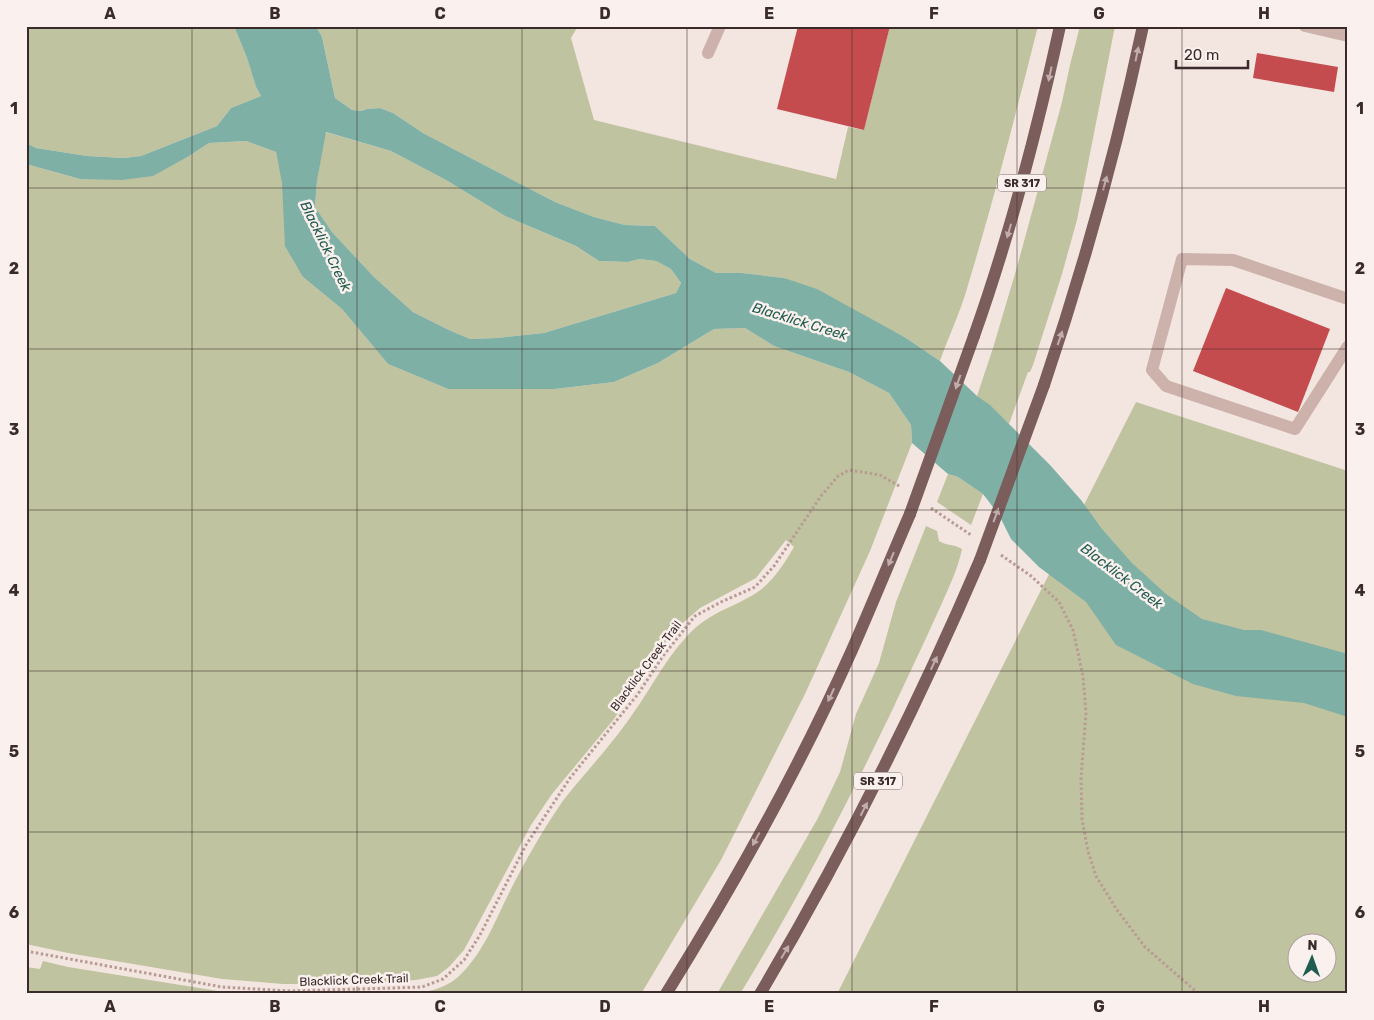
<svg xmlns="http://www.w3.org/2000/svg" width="1374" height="1020" font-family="Rubik,sans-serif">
<rect width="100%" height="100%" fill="#f3e5e0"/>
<g fill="#c0c39f" fill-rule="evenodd">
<polygon points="26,26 234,26 247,58 256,87 261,96 231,108 217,126 141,156 124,158 87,156 36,148 26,143"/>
<path d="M316,26H578L571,38L594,120L836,179L848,127L864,130L890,26H1038C1016,113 994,199 968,285C961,311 949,335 940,361L906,338L784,278L742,273H716L690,259L655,226L625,225L594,217L555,202L423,133L393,113L380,108L367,109L361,111L352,110L335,98L322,37Z"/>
<polygon points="1080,26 1115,26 1077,220 1062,274 1033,365 1030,372 1028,372 1009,424 977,396 993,348 1017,267 1062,102 1070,65"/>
<polygon points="325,132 391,151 446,180 505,216 576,246 599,261 628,262 639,259 656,261 671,269 681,283 676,293 544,333 497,338 470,339 449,330 413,312 374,277 332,232 315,207 317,181"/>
<path d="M246,141L276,152L303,277L342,309L388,364L448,389H555L614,382L658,363L714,329L745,328L774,346L849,372L889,393L911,425L912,443L870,551L805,694L721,860L641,994H416C431,991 447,987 458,977C483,954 495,921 510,891C525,861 543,830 562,802C583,775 607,750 627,722C649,693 665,658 691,632C712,611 733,608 756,593C773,582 784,564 794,547L786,540L756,578L700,608L685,621L668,639L614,719L552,794L531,825L464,950L449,967L437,976L416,980L361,984H283L222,979L68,953L26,944V164L80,179L189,156L209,143Z"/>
<path d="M1136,402L1348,471V994H837ZM1296,942H1326V972H1296Z"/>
<polygon points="948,474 958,477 983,494 971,525 937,502"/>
<path d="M926,526L937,531L939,541C947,546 954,544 962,549C958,568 950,585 942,603C932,625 922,647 912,668C860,780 804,889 740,994H717L818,818L840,772L856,714L879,663L896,602Z"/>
<polygon points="43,961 68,967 237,994 26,994 26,967 40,969"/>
</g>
<path fill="#7fb0a6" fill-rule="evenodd" d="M234,26H316L322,37L335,98L352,110L361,111L367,109L380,108L393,113L423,133L555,202L594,217L625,225L655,226L690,259L716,273H742L784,278L817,289L906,338L940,361L977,396L990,405L1050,465L1081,500L1102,529L1132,563L1166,594L1202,619L1244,630H1261L1348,654V717L1304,703L1236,696L1193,684L1116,645L1086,602L1039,567L1011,539L999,515L983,494L958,477L948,474L912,443L911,425L889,393L849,372L774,346L745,328L714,329L658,363L614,382L555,389H448L388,364L342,309L303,277L285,246L282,183L276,152L246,141L209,143L189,156L153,176L122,180L80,179L26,164V143L36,148L87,156L124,158L141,156L217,126L231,108L261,96L256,87L247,58ZM326,132L391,151L446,180L505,216L576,246L599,261L628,262L639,259L656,261L671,269L681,283L676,293L544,333L497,338L470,339L449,330L413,312L374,277L332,232L315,207L317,181Z"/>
<g fill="#c54c4e">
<polygon points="798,26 890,26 864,130 777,109"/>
<polygon points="1257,53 1338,67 1334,92 1253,78"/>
<polygon points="1226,288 1330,329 1298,412 1193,371"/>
</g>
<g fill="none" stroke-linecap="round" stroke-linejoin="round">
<g stroke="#b89b95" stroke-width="3" stroke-dasharray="2.5 2.5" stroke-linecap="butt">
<polyline points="931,508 971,535"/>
<polyline points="1001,555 1031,576 1059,602 1073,630 1083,676 1086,713 1081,778 1082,819 1088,851 1096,876 1117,910 1145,947 1199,994"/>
<polyline points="26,951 222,987 290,991 394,988 422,987 443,979 464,960 480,935 526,845 570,778 638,694 663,656 695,616 721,602 755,587 774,566 821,496 838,476 849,470 880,475 901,487"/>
</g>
<g stroke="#ccb2ab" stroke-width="12">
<polyline points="1305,26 1348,36"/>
<polyline points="708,53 720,26"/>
<polyline points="1348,299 1233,260 1182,259 1152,370 1166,386 1295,429 1348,346"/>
</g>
<g stroke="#7b5e5c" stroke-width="12">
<path d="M974,336C1010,235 1037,131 1060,26"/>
<path d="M1044,385C1084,267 1117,148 1143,26"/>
<path d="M666,994C735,883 799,769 852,650C872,605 890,560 910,514"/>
<path d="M760,994C843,854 916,709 980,560"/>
</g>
<g stroke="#7b5e5c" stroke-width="12">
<polyline points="910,514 974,336"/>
<polyline points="980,560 1044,385"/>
</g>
</g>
<defs><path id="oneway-solid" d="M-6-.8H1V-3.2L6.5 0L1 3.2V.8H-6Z" transform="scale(1.25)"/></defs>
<g fill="#c1aeac">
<use href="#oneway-solid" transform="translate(1137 54) rotate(-78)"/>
<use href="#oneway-solid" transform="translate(1050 74) rotate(102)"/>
<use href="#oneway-solid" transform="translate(1105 183) rotate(-75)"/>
<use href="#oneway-solid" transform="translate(1009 231) rotate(106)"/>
<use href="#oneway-solid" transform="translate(1060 338) rotate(-71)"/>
<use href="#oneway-solid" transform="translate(958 382) rotate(110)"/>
<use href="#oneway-solid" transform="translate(996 515) rotate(-70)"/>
<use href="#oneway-solid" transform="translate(891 559) rotate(113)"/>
<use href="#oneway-solid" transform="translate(934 663) rotate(-65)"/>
<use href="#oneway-solid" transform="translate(831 695) rotate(115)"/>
<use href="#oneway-solid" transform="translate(864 809) rotate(-63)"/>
<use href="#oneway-solid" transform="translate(756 839) rotate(118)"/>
<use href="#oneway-solid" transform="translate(785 952) rotate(-59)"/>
</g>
<path fill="none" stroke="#3a2b2a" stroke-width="1" stroke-opacity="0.55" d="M192,26V994M357,26V994M522,26V994M687,26V994M852,26V994M1017,26V994M1182,26V994M26,188H1348M26,349H1348M26,510H1348M26,671H1348M26,832H1348"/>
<g text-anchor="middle" stroke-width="5" stroke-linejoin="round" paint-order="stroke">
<g fill="#faf0ed" stroke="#746664" stroke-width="1">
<rect x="998" y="174.5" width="48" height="17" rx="4"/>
<rect x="854" y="772.5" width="48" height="17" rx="4"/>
</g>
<g font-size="11" font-weight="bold" fill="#3a2b2a">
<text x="1022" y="187">SR 317</text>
<text x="878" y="785">SR 317</text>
</g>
<g font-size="12" fill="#3a2b2a" stroke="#faf0ed">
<text transform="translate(646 666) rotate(-53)" y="4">Blacklick Creek Trail</text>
<text transform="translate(354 980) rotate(-2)" y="4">Blacklick Creek Trail</text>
</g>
<g font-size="14" font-style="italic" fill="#205c50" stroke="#faf0ed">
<text transform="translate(326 246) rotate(64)" y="5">Blacklick Creek</text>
<text transform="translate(800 321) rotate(17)" y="5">Blacklick Creek</text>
<text transform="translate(1122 576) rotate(37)" y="5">Blacklick Creek</text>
</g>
</g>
<rect width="1374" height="1020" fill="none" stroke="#faf0ed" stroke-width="55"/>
<g transform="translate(1312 958) rotate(2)"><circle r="24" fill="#faf0ed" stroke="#ada19f"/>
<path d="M0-4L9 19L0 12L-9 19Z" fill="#205c50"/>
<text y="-8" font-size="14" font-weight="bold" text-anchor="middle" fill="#3a2b2a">N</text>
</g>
<path d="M1176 60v8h72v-8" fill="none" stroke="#3a2b2a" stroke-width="2.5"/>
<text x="1184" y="60" font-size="15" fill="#3a2b2a" stroke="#faf0ed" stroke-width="4" paint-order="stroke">20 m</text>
<rect x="28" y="28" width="1318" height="964" fill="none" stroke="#3a2b2a" stroke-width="2"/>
<g font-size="16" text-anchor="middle" font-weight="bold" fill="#3a2b2a">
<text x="110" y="19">A</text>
<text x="275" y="19">B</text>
<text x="440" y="19">C</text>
<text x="605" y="19">D</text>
<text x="769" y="19">E</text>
<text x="934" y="19">F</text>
<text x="1099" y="19">G</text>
<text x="1264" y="19">H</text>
<text x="14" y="114">1</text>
<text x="1360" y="114">1</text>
<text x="14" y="274">2</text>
<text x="1360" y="274">2</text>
<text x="14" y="435">3</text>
<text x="1360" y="435">3</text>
<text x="14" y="596">4</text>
<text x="1360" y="596">4</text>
<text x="14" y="757">5</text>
<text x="1360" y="757">5</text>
<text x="14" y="918">6</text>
<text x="1360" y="918">6</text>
<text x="110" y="1012">A</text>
<text x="275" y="1012">B</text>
<text x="440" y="1012">C</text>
<text x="605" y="1012">D</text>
<text x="769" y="1012">E</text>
<text x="934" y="1012">F</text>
<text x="1099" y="1012">G</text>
<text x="1264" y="1012">H</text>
</g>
</svg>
